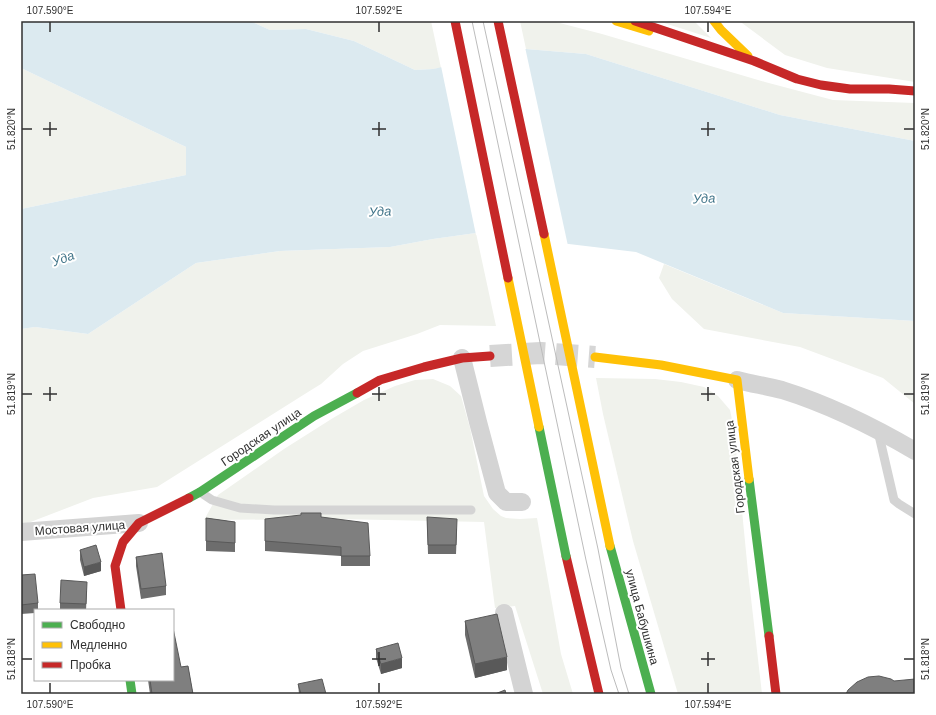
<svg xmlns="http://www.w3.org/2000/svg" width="936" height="715" font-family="Arial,sans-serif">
<rect width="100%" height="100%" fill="#fff"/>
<g fill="#f0f2ec">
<polygon points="250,21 431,21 441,68 433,69 415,70 354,41 306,29 270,30"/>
<polygon points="520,21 552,21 602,34 765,82 833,100 915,103 915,141 780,115 586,54 526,49"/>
<polygon points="658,21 694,21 711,38"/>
<polygon points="740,21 915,21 915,82 827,68 785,55 742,23"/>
<polygon points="21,68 186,147 186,175 21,209"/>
<polygon points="476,233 496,326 440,325 417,334 363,351 343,364 321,384 308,392 157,487 93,498 28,523 21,524 21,329 35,327 88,334 196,263 280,251 390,247 433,239"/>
<polygon points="664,264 783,313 915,321 915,404 883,378 800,347 704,329 672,299 659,278"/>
<polygon points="596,378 655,379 681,382 704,387 718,396 730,410 734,429 748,572 762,694 678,694 633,541 603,414"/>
<polygon points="433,379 450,386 461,396 470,428 484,496 493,509 501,516 506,518 520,519 537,518 561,654 573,694 543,694 515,606 495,608 484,522 338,519 204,520 218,495 284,449 333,418 364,400 395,386 415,380"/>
</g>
<polygon fill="#dceaf0" points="21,21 250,21 270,30 306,29 354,41 415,70 433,69 526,49 586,54 780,115 915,141 915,321 783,313 636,252 476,233 433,239 390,247 280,251 196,263 88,334 35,327 21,329 21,209 186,175 186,147 21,68"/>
<polygon fill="#fff" points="525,47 568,246 476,235 441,66"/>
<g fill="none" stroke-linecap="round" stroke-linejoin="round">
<polyline stroke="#d6d6d6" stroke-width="22" stroke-dasharray="22 11" stroke-linecap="butt" points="490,356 541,353 595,357"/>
<g stroke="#d4d4d4" stroke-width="9">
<polyline points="878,431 894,500 899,504 915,514"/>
<polyline points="200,492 212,500 240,508 274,510 471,510"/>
</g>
<g stroke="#d4d4d4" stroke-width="18">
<polyline points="462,358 478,422 497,493 506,502 522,502"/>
<path d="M737,380C752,384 767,386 782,390C827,404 874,427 915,451"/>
<polyline points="21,532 139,523"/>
<polyline points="504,613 524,694"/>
</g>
<g stroke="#4caf50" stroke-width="9">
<polyline points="749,479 769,636"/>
<polyline points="189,498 200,492 314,416 357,393"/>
<polyline points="610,546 651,694"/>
<polyline points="130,680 132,694"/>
</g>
<g stroke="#ffc107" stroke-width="9">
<polyline points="616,21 649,31"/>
<polyline points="714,21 721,30 748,56"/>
<polyline points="595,357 661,365 737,380 749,479"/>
</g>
<g stroke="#c62828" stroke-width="9">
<polyline points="635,21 754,61 797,79 821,85 850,89 889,89 915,91"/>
<polyline points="357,393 380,380 424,367 462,358 490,356"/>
<polyline points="566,556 599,694"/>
<polyline points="121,610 115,566 123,542 139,523 189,498"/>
<polyline points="769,636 776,694"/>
</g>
<g stroke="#bcbcbc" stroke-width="1">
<polyline points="472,21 586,560 611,670 619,694"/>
<polyline points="483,21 598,549 621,668 629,694"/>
</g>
<polyline stroke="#4caf50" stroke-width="9" points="539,427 566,556"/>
<g stroke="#ffc107" stroke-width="9">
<polyline points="544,234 610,546"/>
<polyline points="508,278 539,427"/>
</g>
<g stroke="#c62828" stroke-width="9">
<polyline points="455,21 508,278"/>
<polyline points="498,21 544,234"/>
</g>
</g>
<g fill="#6d6d6d">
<polygon points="321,517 370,556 370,566 341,566 341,556 265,551 265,519"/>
<polygon points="427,517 457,529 456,554 428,554"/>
<polygon points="206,518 235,522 235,552 206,551"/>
<polygon points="80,550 101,571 84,576 80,560"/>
<polygon points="136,557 166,586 166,595 141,599 136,566"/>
<polygon points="21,575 38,603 38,610 35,610 35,613 21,614"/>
<polygon points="87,591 86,610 60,610 60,603"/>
<polygon points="465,621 507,670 475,678 465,635"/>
<polygon points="376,649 402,668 381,674 376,658"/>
<polygon points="188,666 193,694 150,694 148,680 173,680 181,667"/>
<polygon points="298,684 326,694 299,694"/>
</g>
<g fill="#595959">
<polygon points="101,562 101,571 84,576 84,567"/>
<polygon points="507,657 507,670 475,678 475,664"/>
<polygon points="402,658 402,668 381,674 381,664"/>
</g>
<g fill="#7f7f7f" stroke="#595959">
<polygon points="301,513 321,513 321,517 368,523 370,556 341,556 341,547 265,541 265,519 301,515"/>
<polygon points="427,517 457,519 456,545 428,545"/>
<polygon points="206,518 235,522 235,543 206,541"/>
<polygon points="96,545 101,562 84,567 80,550"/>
<polygon points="162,553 166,586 141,589 136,557"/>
<polygon points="35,574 38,603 21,605 21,575"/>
<polygon points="61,580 87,582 86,604 60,603"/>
<polygon points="497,614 507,657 475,664 465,621"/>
<polygon points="173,628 181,667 188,666 193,694 152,694 150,680 173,680"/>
<polygon points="398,643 402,658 381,664 376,649"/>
<polygon points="879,676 891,679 894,681 915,679 915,694 846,694 848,690 857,682 868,677"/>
<polygon points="322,679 326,694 301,694 298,684"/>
<polygon points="505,690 506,694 495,694"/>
</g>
<path fill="none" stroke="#303030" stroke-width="1.5" d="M50,22V32M379,22V32M708,22V32M50,122V136M379,122V136M708,122V136M22,129H32M43,129H57M372,129H386M701,129H715M904,129H914M50,387V401M379,387V401M708,387V401M22,394H32M43,394H57M372,394H386M701,394H715M904,394H914M379,652V666M708,652V666M22,659H32M372,659H386M701,659H715M904,659H914M50,683V693M379,683V693M708,683V693"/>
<g text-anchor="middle" stroke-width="4" stroke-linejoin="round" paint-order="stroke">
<g font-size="12" fill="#303030" stroke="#fff">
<text transform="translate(261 437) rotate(-34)" y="4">Городская улица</text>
<text transform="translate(735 467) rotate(-97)" y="4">Городская улица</text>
<text transform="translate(80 528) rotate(-4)" y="4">Мостовая улица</text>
<text transform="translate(642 617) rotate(75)" y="4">улица Бабушкина</text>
</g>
<g font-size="13" font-style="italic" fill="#44778b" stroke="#fff">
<text transform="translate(704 198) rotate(-2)" y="5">Уда</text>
<text transform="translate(380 211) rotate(-2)" y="5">Уда</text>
<text transform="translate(63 258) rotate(-20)" y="5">Уда</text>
</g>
</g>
<rect width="936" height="715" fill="none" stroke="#ffffff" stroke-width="44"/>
<rect x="34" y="609" width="140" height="72" fill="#ffffff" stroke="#acacac"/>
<rect x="42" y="622" width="20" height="6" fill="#4caf50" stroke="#acacac"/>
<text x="70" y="629" font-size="12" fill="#303030">Свободно</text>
<rect x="42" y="642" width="20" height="6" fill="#ffc107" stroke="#acacac"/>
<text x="70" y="649" font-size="12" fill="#303030">Медленно</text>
<rect x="42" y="662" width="20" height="6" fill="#c62828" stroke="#acacac"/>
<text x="70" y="669" font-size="12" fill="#303030">Пробка</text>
<rect x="22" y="22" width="892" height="671" fill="none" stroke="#303030" stroke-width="1.5"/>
<g font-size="10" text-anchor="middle" fill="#303030">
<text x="50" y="14">107.590°E</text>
<text x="379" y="14">107.592°E</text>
<text x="708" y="14">107.594°E</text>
<text transform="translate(11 129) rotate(-90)" y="4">51.820°N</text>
<text transform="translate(925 129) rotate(-90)" y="4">51.820°N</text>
<text transform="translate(11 394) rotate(-90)" y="4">51.819°N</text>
<text transform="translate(925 394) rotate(-90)" y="4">51.819°N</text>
<text transform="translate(11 659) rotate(-90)" y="4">51.818°N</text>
<text transform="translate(925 659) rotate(-90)" y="4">51.818°N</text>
<text x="50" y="708">107.590°E</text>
<text x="379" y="708">107.592°E</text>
<text x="708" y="708">107.594°E</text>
</g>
</svg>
